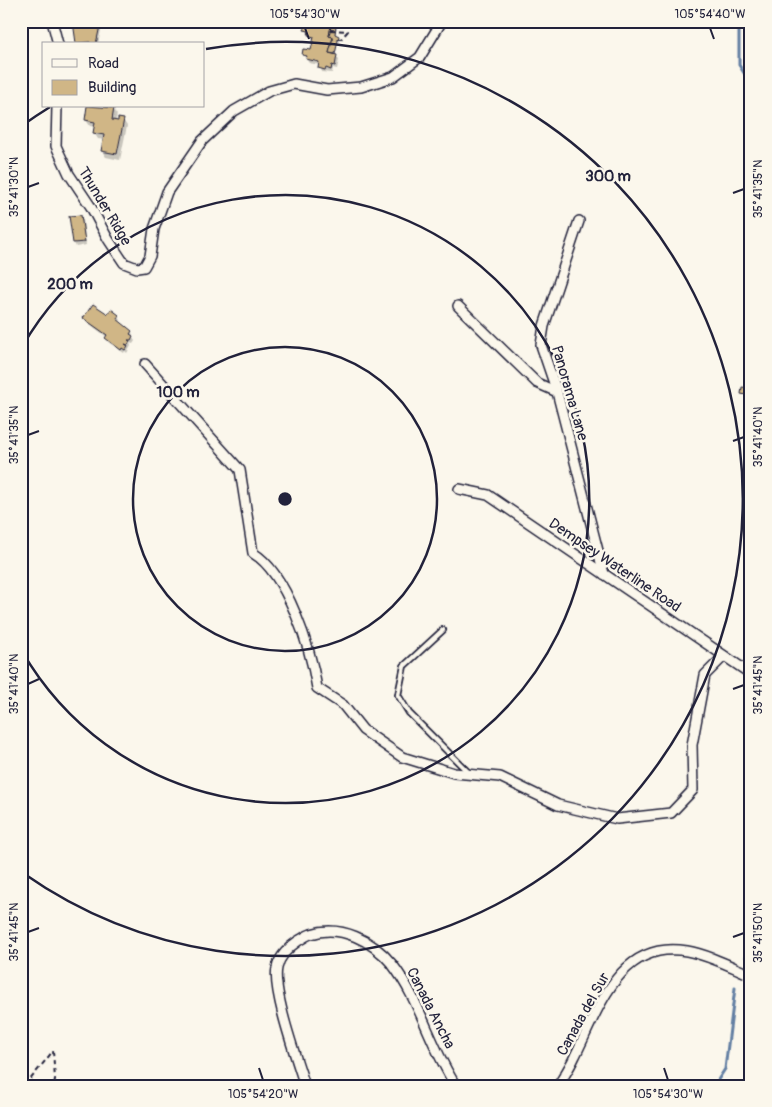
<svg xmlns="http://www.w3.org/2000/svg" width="772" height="1107" font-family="Pangolin,sans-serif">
<rect width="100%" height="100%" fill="#fbf7ec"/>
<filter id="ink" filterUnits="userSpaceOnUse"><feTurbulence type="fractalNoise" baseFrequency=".02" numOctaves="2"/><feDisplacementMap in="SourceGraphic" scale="10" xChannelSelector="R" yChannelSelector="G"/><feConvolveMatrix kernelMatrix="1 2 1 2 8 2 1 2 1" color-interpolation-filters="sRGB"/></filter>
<g filter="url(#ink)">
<g fill="#0003">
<polygon points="78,21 103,21 98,44 78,44"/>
<polygon points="307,21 334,22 333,28 336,30 335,36 339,38 335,55 339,60 337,69 333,68 332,73 322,72 320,65 309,63 303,55 304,50 311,51 315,40 312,39 306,30 308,24"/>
<polygon points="89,106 113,109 117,115 115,122 123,120 127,126 120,160 106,157 102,151 105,140 98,139 94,133 96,127 90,126 86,120"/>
<polygon points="80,216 83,220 86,245 76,247 74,243"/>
<polygon points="108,316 118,316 121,320 119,322 131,331 133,335 132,337 135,341 133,344 130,343 131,346 127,353 125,351 124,353 108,342 107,337 87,322 84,318"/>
</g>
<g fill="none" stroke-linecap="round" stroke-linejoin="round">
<g stroke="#637fa3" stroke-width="3">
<polyline points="739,21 739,65 751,84"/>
<polyline points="746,957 751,942"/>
<polyline points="714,1086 725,1069 735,988"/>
</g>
</g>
<g fill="#d0b686" stroke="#22223b">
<polygon points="101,21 96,44 90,44 90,42 76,43 73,22"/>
<polygon points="329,21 328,26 331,26 329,36 333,37 329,53 337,55 335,66 332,65 331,70 326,68 325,70 318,68 319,62 306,59 307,56 302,55 303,49 311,50 314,37 308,35 309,31 304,30 308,22 306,21"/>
<polygon points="329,21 334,21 333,26 336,27 335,34 339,36 335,54 329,53 333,37 329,36 331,26 328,26"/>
<polygon points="87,106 114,108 112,120 118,121 118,118 124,119 117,154 101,151 104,135 93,133 95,122 85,120"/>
<polygon points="81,215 85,242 73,243 69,216"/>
<polygon points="93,304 108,314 111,309 119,315 117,319 132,331 130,334 133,336 131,340 128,340 130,341 128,345 125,344 128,346 125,350 122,348 121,350 105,338 107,335 83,318"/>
<polygon points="750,386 751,396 741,394 742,387 750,388"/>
</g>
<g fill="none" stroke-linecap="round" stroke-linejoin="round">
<defs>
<polyline id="service" points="443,630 404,666 398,695 409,713 470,774"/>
<g id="minor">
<polyline points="52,21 58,44"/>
<polyline points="57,106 56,146 69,174 91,207 108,239 124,263 137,268 144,267 150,256 154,229 167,192 202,141 234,111 269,91 294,84 327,90 361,87 393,77 420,57 442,21"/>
<polyline points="579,221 544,326 541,345 557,392 604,574"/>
<polyline points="458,306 537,383 557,392"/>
<path d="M145,364L240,470L253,553C287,573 311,650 317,688L343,705L363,730L402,757L454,773L500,777L558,805L617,819L671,813L693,790L692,745L705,675L724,656"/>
<polyline points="459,489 488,495 751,674"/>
<path d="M305,1086C297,1060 272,991 277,968C279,957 289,947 298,941C302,939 307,935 311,934C341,924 373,941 392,964C420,1000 431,1048 456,1086"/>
<path d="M558,1086C564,1076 570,1067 575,1056C599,1008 620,939 687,951C709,955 730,966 751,975"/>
</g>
</defs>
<use href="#service" stroke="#22223b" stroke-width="8"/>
<use href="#minor" stroke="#22223b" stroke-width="12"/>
<g stroke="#22223b" stroke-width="2" stroke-dasharray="5 4" stroke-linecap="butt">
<polyline points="329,22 336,23 338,21"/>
<polyline points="330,30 348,31 341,39 333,39"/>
<polyline points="25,1086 53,1051 55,1079 54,1086"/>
</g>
<use href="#service" stroke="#fbf7ec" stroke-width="4.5"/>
<use href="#minor" stroke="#fbf7ec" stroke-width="9"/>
</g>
</g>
<path fill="none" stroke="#22223b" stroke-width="2" d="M305,28L309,39M710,28L714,39M28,187L39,183M733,193L744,189M28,435L39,431M733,441L744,437M28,684L39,679M733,689L744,685M28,932L39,928M733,937L744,933M259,1068L263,1080M664,1068L668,1080"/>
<g fill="none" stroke="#22223b" stroke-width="2.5">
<circle cx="285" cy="499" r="152"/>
<path d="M22 347A304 304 0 1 1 22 651"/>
<path d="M23 125A457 457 0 0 1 50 107M206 49A457 457 0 1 1 23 873"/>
</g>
<g text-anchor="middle" stroke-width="5" stroke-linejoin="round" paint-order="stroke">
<g font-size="15" fill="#22223b" stroke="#fbf7ec">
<text transform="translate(105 206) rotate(59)" y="5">Thunder Ridge</text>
<text transform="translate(570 393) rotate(74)" y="5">Panorama Lane</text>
<text transform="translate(615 565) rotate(34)" y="5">Dempsey Waterline Road</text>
<text transform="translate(431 1008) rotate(63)" y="5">Canada Ancha</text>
<text transform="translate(583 1014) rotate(-61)" y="5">Canada del Sur</text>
</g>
</g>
<circle cx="285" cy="499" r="8" fill="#22223b" stroke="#fbf7ec" stroke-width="2.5"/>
<g font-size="15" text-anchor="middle" font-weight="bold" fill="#22223b" stroke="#fbf7ec" stroke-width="5" stroke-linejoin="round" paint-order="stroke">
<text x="608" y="181">300 m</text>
<text x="70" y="289">200 m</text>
<text x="178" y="397">100 m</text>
</g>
<rect width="772" height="1107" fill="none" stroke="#fbf7ec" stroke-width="55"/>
<rect x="42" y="42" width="162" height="65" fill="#fbf7ec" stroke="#a4a2a5"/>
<rect x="52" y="59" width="25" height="8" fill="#fbf7ec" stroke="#a4a2a5"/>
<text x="88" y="68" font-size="15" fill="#22223b">Road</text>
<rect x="52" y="80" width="25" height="15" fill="#d0b686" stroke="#a4a2a5"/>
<text x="88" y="92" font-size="15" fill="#22223b">Building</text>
<rect x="28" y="28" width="716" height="1052" fill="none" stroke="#22223b" stroke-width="2"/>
<g font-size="12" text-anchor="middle" fill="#22223b">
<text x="305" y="18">105°54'30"W</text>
<text x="710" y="18">105°54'40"W</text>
<text transform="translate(14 187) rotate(-90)" y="4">35°41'30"N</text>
<text transform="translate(758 189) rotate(-90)" y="4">35°41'35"N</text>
<text transform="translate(14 435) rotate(-90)" y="4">35°41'35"N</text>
<text transform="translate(758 437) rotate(-90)" y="4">35°41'40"N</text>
<text transform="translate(14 684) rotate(-90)" y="4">35°41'40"N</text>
<text transform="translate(758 685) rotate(-90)" y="4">35°41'45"N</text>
<text transform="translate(14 932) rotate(-90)" y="4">35°41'45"N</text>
<text transform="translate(758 933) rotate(-90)" y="4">35°41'50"N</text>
<text x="263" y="1098">105°54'20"W</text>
<text x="668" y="1098">105°54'30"W</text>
</g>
</svg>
